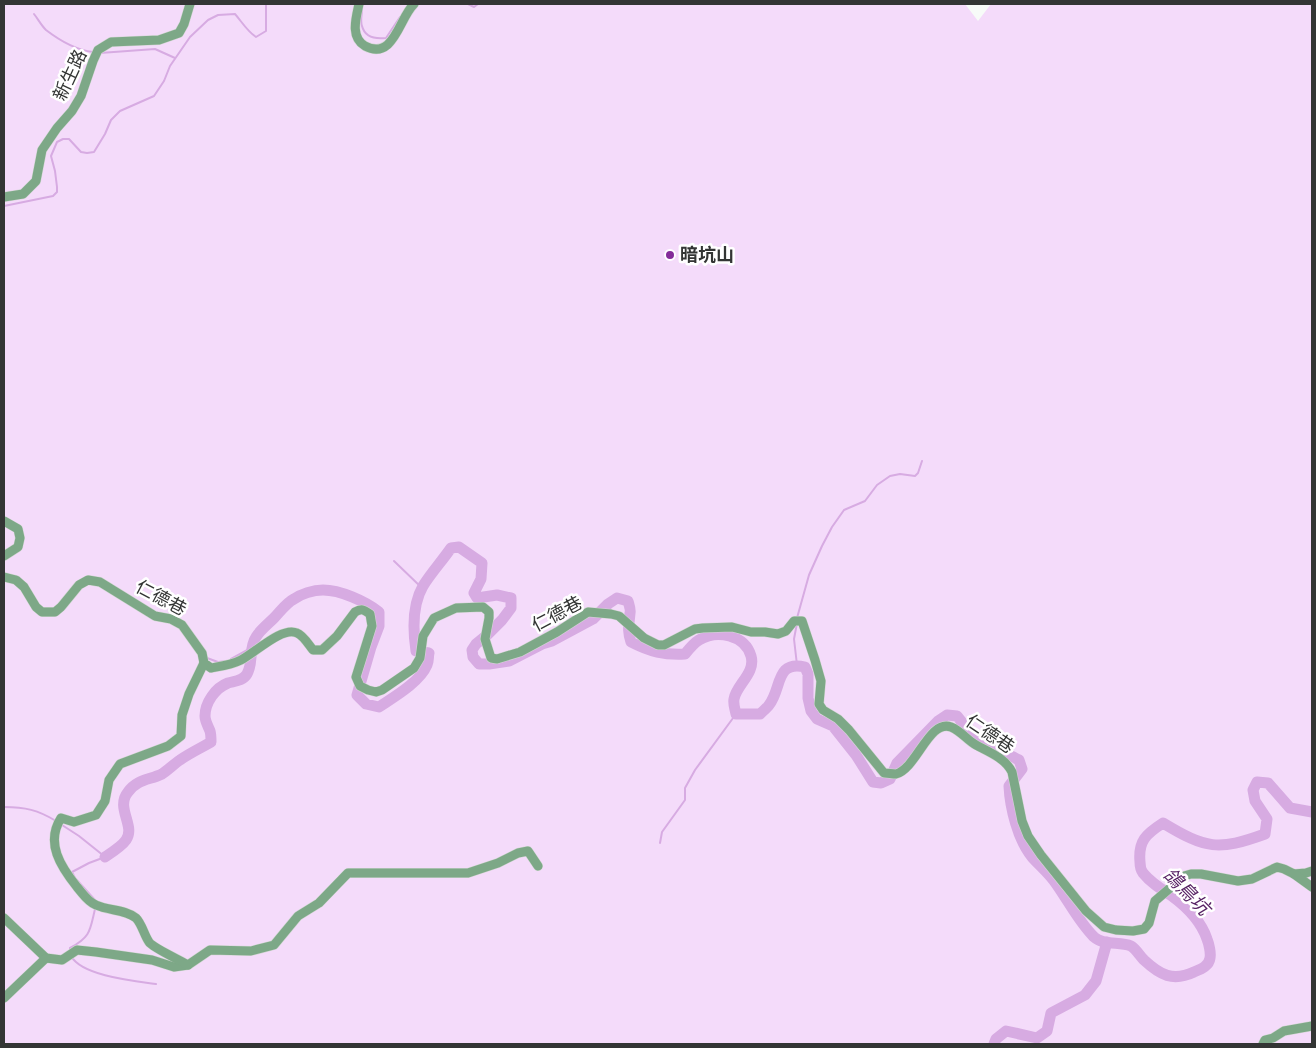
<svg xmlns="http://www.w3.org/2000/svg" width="1316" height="1048" font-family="'Golos Text','Noto Sans TC',sans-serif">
<rect width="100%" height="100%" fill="#f7fbf8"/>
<polygon fill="#f4dbfa" points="4,4 965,4 978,21 991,4 1312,4 1312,1044 4,1044"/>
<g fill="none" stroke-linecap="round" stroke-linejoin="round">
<g stroke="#d7abe2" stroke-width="2">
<polyline points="468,4 474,7 478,4"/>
<path d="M362,9C362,14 360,21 362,26C365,38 377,39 386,38L400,17"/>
<path d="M34,14C38,19 41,25 46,30C59,40 76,50 93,52"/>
<polyline points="100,53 155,49 175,58"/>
<path d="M4,206L53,196L57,192V187L55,171L51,156L57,142L63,139H69L81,152L87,153L94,152L105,134L111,120L120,111L154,96L164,81L170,66L190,37L208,20L218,15L235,14C242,22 247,31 256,37L266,31V4"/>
<polyline points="394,561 422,588"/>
<polyline points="797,618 809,575 822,546 832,527 844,510 865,501 877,485 890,476 900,474 915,476 918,473 922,461"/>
<polyline points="797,623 794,639 797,665"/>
<polyline points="207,658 218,662 227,661"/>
<polyline points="231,659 251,648"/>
<path d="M4,807C25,807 38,810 56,821"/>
<polyline points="62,825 79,836 104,856"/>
<polyline points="660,843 662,832 685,800 685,788 695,770 736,714"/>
<polyline points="95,900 75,878 72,872 89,863 105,857"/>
<path d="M70,952V948C91,937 90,930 95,909"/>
<path d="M71,956C82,976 134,981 156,984"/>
</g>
<g stroke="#d7abe2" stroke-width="11">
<path d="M105,857C111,853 122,846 126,840C136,826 115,808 128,792C137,779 150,780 162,774C168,770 174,764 180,760C190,753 201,748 211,742C211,738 211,734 210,731C208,726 205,721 205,716C205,703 215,688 228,683C235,681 243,681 247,674C254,662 248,649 256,637C260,630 268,624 274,618C280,612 286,603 294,599C301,594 313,590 323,590C340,590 365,601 379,612V626L371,647L357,695L366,704L379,707C394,697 420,682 427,665C429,661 428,657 429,653L416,651C413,631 412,605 423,586C431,573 442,561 451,548L459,547L482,563L481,579L474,593L477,598L497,595L511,598V608L502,620L487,635L476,644L472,650L473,657L479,664H489L509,661L542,644L552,641L593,619L608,604L617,598L628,601C629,605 631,610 630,613C629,625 627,630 631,642C650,652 664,655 685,654C689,649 694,643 699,640C717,629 745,635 751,656C756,673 736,685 734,699C733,704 735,709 736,714H760C763,711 767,708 769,705C782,689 775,660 805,667L808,674V698L811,711L817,719L833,726L856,755L873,782L881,783L890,779L897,763L938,721L947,715L957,716C972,737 996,748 1019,760L1022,769L1009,786C1010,808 1018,840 1032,857C1040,866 1050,874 1057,885C1069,902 1079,922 1094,937C1104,946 1120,941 1131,946C1136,949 1140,956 1144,960C1160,975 1173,982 1194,972C1201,969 1209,966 1210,958C1211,953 1209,944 1207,939C1201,921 1187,907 1172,896C1161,889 1151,883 1143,873C1140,869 1140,866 1140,862C1138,841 1146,834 1163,823C1206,849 1218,851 1265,834L1267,819L1255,801L1253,790L1257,782L1268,783L1290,808L1312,812"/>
<polyline points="994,1044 996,1039 1006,1031 1037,1038 1047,1031 1051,1013 1085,995 1096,981 1107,942"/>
</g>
<defs>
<g id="minor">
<path d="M359,4C356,18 350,37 365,46C394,61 399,18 414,4"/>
<polyline points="4,197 23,194 36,181 42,150 57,128 72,111 81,96 93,61 98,50 111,42 159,40 179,33 184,24 190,4"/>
<polyline points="4,521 18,529 20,538 18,547 4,556"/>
<path d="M4,577L16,580L24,587L36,607L42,612H55L61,607L79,585L88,580L100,582L155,616L171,619L182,625L202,653L204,663L211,668C222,666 231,665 241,660C255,653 282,626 297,633C303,635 309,645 313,650H322L337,636L355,612C362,608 364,610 370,614L372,626L356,677L360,686L368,690L376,692L382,690L414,668L420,658L423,636L434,618L456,608L483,607L489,612V618L485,639L491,658L497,659L520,652L557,632L588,612L611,614L619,616L644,638L658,645H664L695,629L703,628L732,627L751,632H765L778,634L786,631L794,621H802L815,660L821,681L819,704L823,710L838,719L849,730L884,773C888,773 892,774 896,774C917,768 929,719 951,727C961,731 967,740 976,745C989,752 1005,758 1012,772L1022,821L1028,836L1041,855L1086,911L1104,927L1116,930L1133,931L1144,929L1149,923L1155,901L1184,876L1191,874H1201L1238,881L1252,879L1277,867L1284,869L1294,874L1306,873L1312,871"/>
<polyline points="1294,874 1312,887"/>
<polyline points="4,918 46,958 62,960 77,950 96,952 152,960 174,967 188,965 210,950 251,951 274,945 298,916 319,903 348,873 468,873 498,863 518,853 528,851 538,866"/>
<path d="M188,965C180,960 153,948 149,942C144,935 142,924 136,918C125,909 109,911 96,905C88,902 83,894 77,887C61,867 45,843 61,818L74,822L96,815L105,801L109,780L120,764L168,746L181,736L182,715L189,694L204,663"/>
<polyline points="4,998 46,958"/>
<polyline points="1263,1044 1265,1040 1273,1038 1284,1031 1312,1026"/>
</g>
</defs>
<use href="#minor" stroke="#d4d7d5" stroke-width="10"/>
<use href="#minor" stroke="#7da887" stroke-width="9"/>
</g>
<circle fill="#842c99" stroke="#fff" stroke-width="2" cx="670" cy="255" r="5"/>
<g text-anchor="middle" stroke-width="5" stroke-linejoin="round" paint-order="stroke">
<g font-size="18" fill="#333534" stroke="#fff">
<text transform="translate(70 75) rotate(-65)" y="6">新生路</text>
<text transform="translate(161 598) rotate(28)" y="6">仁德巷</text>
<text transform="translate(557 614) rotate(-28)" y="6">仁德巷</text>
<text transform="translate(990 734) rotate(34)" y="6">仁德巷</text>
</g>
<g font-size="18" font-weight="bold" fill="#333534" stroke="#fff" text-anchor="start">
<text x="680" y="261">暗坑山</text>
</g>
<g font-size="19" font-style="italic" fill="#572264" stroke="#fff">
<text transform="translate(1187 891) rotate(45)" y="7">鴿鳥坑</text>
</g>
</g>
<rect width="1316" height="1048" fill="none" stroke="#333534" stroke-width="10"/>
</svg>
